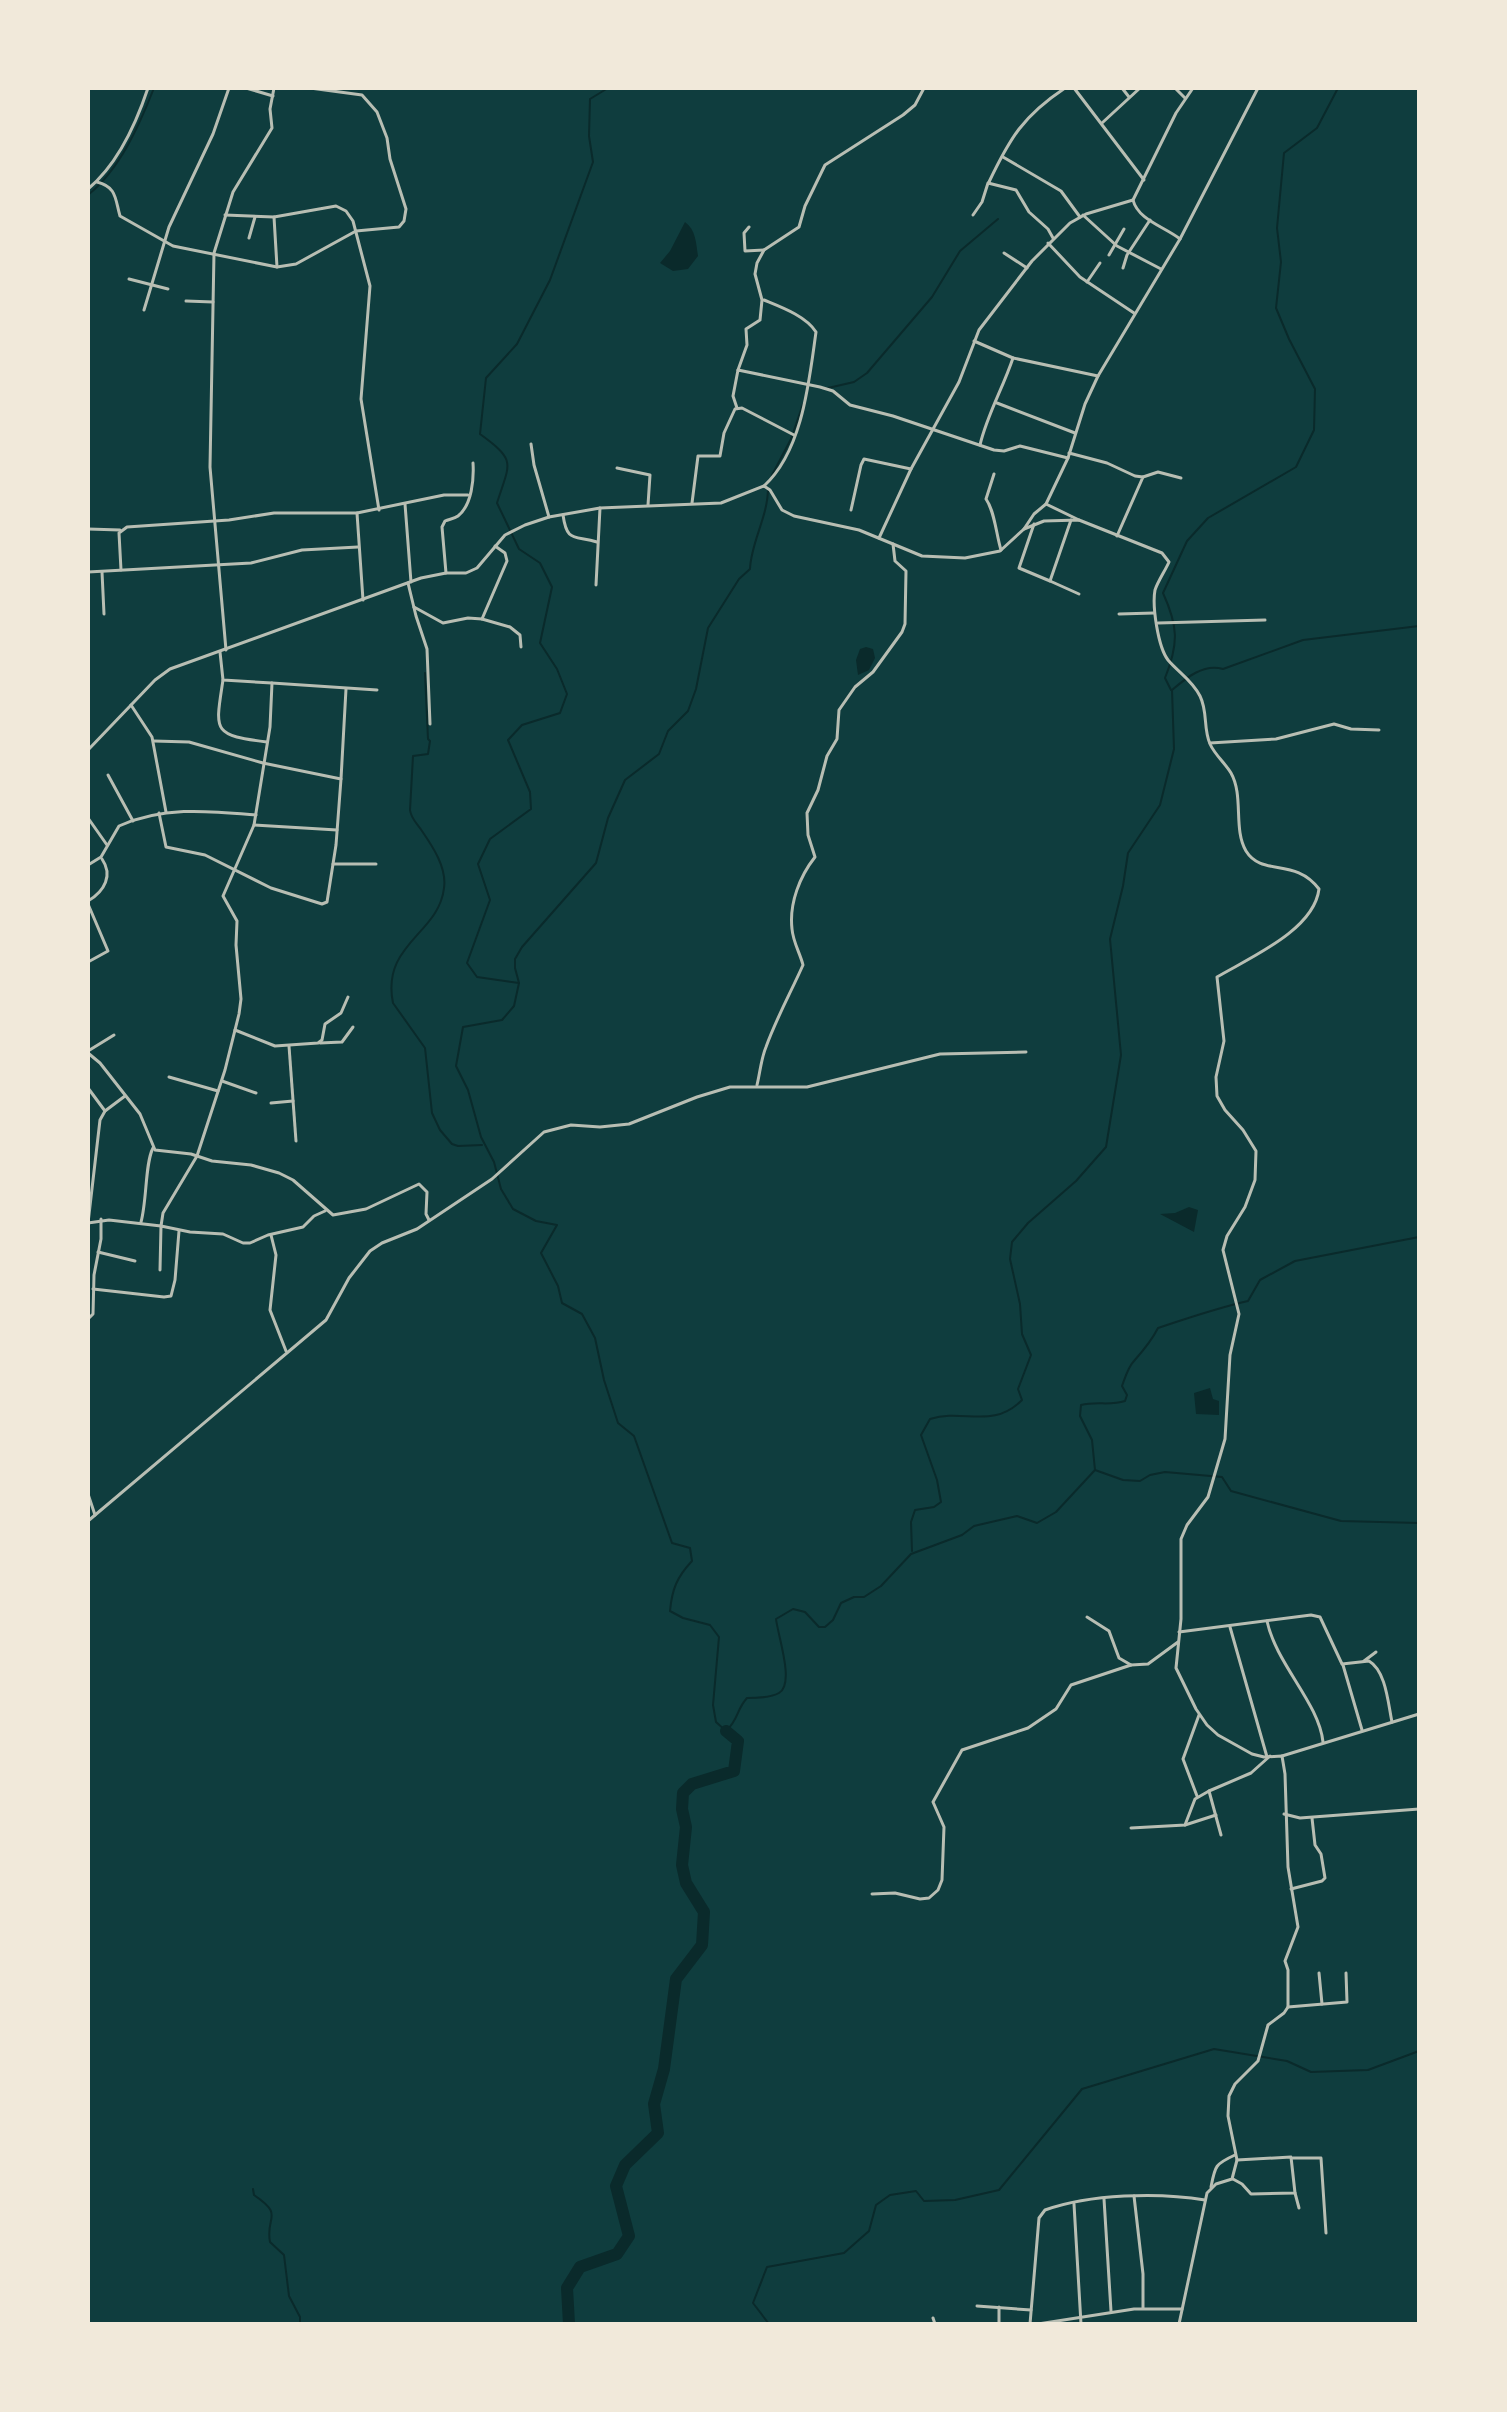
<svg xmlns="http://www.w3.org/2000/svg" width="1507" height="2412" font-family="'Asap Condensed',sans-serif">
<rect width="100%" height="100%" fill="#0f3d3e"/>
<g fill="#0a2a2b">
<path d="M685,222C696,230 696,243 698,256L688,269L673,271L660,263L670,251Z"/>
<polygon points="866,647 873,649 875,658 869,670 858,675 856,660 860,649"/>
<polygon points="1189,1207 1198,1210 1194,1232 1160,1214 1175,1213"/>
<polygon points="1210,1388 1213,1399 1219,1401 1219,1415 1196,1414 1194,1393"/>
</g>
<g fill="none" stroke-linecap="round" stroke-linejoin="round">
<g stroke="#0a2a2b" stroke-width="2">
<path d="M608,88L590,99L589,136L593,162L550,280L517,344L486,378L480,434C517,461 510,462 497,503L519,549L540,563L552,587L540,643L557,669L567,694L560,713L522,725L508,740L530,792L531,809L490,839L478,864L490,900L467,963L477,977L519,983L514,1006L502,1020L463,1027L456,1066L468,1090L481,1137L494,1162L501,1189L513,1209L536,1221L557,1225L541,1253L558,1286L562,1303L582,1314L595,1338L604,1380L618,1423L634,1436L672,1543L690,1548L692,1561C677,1577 672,1589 670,1611L683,1618L710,1625L719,1637L713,1705L716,1722L726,1731C739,1719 736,1710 747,1698C757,1698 770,1698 779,1693C795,1684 778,1636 776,1619L793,1609L805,1612L819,1627H825L833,1620L841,1603L854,1597H864L881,1586L911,1554L962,1535L974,1526L1017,1516L1037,1523L1056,1512L1095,1470L1123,1480L1140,1481L1150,1475L1165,1472L1222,1477L1231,1491L1341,1521L1419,1523"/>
<path d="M88,195C120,169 139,126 154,88"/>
<polyline points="828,388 854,382 867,373 932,297 960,251 998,219"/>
<polyline points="772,475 791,439 803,404"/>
<path d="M425,673L428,739L430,741L428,754L413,756L410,810C411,819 417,823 422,831C433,847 447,868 444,888C439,934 381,944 393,1003L425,1048L432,1113L440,1130L452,1144L458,1146L482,1145"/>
<path d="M1171,690L1165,678C1179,643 1178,626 1163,593L1187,541L1208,518L1296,467L1314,430L1315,389L1289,339L1276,308L1281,262L1277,228L1284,153L1317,128L1338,88"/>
<path d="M519,983L515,968V959L522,947L596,863L608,818L625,780L659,754L668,731L688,711L696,689L708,628L739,579L750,569C751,542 768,517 768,488"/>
<path d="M1095,1470L1092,1440L1080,1416L1081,1405C1097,1401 1110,1406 1125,1401L1127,1395L1122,1386C1125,1378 1128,1367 1134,1361C1142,1352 1152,1340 1158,1328C1188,1318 1217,1308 1248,1301L1260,1280L1295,1261L1419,1237"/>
<path d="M912,1551L911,1522L915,1510L934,1507L941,1502L937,1480L921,1435L930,1419C964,1408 992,1430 1022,1400L1018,1389L1031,1355L1022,1334L1020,1304L1010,1259L1012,1242L1028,1223L1076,1181L1106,1147L1121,1055L1110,939L1123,886L1128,853L1160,805L1174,749L1172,690C1186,678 1204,663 1223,669L1303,640L1419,626"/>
<path d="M253,2189L254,2195C285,2216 265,2216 270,2242L284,2255L289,2296L300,2317V2324"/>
<polyline points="769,2324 753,2303 767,2267 844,2253 869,2231 876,2205 890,2195 916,2191 924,2201 955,2200 999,2190 1082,2089 1214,2049 1287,2061 1311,2072 1368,2070 1419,2051"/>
</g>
<polyline stroke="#0a2a2b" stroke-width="12" points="569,2324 567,2288 580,2267 617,2254 629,2236 616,2186 625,2165 658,2133 654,2104 664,2069 676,1979 702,1945 704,1912 686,1883 682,1865 686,1827 682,1809 683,1793 692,1784 734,1771 738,1741 726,1731"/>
<g stroke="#b8beb3" stroke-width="3">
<polyline points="246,88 273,96"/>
<polyline points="946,88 959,88"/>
<polyline points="1074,88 1144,180"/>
<polyline points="1122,88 1129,97"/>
<polyline points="1175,88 1185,98"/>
<polyline points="1102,123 1140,88"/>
<polyline points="1003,157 1061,191 1080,217"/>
<path d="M97,182C117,187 115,199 120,216L173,246L277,267L296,264L356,231L399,227L404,221L406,209L390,159L387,138L377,112L362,95L310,88"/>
<path d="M989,182C1010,138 1023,116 1065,88"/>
<path d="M88,189C118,164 136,124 148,88"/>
<polyline points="225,215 274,217 336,206 346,211 353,221 370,286 361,399 379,510"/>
<polyline points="973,215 982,202 988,183 1016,190 1029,212 1048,229 1053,238"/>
<polyline points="1083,215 1117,246 1161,269"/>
<polyline points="274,217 277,267"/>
<polyline points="749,227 744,233 745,251 764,250"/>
<polyline points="249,238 255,217"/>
<polyline points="1180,239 1258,88"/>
<polyline points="1048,243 1080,277 1134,313"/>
<polyline points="1004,253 1027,268"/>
<polyline points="1109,255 1124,229"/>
<polyline points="1123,268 1127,255 1150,220"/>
<polyline points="129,279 168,289"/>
<polyline points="1087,282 1100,263"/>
<path d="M764,300C781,307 806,316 816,332C809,381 803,450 764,486"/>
<polyline points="186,301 213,302"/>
<polyline points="144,310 169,227 213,134 229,88"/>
<polyline points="974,341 1013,358"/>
<polyline points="738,370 747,345 746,329 760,320 762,300 755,274 757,263 764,250 799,227 805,206 825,165 903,115 915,105 924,88"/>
<polyline points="997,403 1075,433"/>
<polyline points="737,408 733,396 738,370 820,387 833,391 850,405 893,416 994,450 1004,451 1020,446 1068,458"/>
<polyline points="531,444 534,465 549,517"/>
<path d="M980,445C987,415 1003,388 1013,358L1098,376"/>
<polyline points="1069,453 1107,463 1135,476 1143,477 1117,536"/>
<polyline points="617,468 650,475 648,505"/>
<path d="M994,474L986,499C995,512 996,534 1001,550"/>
<polyline points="1143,477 1158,472 1181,478"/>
<polyline points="692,503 698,456 720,456 724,433 735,409 742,408 794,435"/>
<polyline points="405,504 411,582"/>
<polyline points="1046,504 1079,520"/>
<polyline points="851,510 861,465 864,459 911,469"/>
<polyline points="357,513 363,600"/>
<path d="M563,515C567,543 574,535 597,542"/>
<polyline points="1034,524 1019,568 1050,581 1071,520"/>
<polyline points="88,529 120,530"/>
<polyline points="879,538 911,469 959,382 979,330 1032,261 1070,223 1086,214 1133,200"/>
<polyline points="121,570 119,533 127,527 229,520 274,513 357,513 444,495 468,495"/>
<polyline points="88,572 251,563 302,550 358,547"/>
<polyline points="102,572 104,614"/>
<path d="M446,573L442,527L445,521C449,519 454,519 458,516C472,505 474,479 473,463"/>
<polyline points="1050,581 1079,594"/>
<polyline points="408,583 416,616 427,649 430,724"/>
<polyline points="596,585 600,508"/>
<polyline points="414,607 443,623 468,618 482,619 510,627 520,635 521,647"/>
<polyline points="1119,614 1154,613"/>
<polyline points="482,619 507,561 505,553 495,546"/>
<polyline points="1158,623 1265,620"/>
<polyline points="226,650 210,467 214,253 233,192 272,128 270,109 274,88"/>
<path d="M223,680C215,732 212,735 267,742"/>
<polyline points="272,683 377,690"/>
<polyline points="131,705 152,737 166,812"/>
<polyline points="154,741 189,742 263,763 341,779 336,845 327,902 322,904 271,888 205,855 166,847 159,813"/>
<polyline points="1210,743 1276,739 1334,724 1351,729 1379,730"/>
<polyline points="108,775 133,821"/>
<polyline points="341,779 346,689"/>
<polyline points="88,818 107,845"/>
<polyline points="254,825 337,830"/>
<polyline points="333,864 376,864"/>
<path d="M88,865L101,857L119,826C164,806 209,811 256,815"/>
<path d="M88,901C105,891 113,875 102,859"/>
<polyline points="88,904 108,951 88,962"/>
<polyline points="235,1030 275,1046 318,1043 322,1040 325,1024 341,1013 348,997"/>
<polyline points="320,1043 342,1042 353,1027"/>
<polyline points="289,1046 296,1141"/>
<polyline points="88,1051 114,1035"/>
<polyline points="88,1053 100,1063 140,1114 155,1150 191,1154 212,1161 251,1165 279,1173 293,1180 333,1215 366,1209 419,1184 427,1192 426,1214 429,1220"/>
<polyline points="169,1077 218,1091"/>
<polyline points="222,1081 256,1093"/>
<path d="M757,1085C760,1073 761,1059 766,1047C776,1019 791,992 803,965C800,953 793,942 792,929C789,903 800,876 815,857L808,835L807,813L818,790L827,756L837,739L839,710L855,687L873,672L902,632L905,624L906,571L895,561L893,544"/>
<polyline points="88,1088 105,1111"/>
<polyline points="271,1103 293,1101"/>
<path d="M141,1222C147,1201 145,1163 153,1148"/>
<polyline points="88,1223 109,1220 161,1226 163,1213 197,1156 225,1070 239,1014 241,999 236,945 237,921 223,896 254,825 270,727 272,683 223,680 220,652"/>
<polyline points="88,1223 100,1120 105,1111 125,1096"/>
<polyline points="271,1235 276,1255 270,1310 286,1351"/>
<polyline points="98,1252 135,1261"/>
<polyline points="160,1270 161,1226 190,1232 223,1234 243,1243 250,1243 268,1235 303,1227 314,1216 325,1211"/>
<polyline points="93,1289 164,1297 171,1296 175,1280 179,1231"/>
<polyline points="88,1319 93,1314 94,1275 101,1239 101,1219"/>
<polyline points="88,1494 95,1515"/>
<polyline points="88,1521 326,1320 349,1278 370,1251 382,1243 417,1229 492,1179 544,1132 571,1125 600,1127 629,1124 697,1097 730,1087 807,1087 940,1054 1026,1052"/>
<polyline points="1087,1617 1109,1631 1119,1658 1131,1665 1148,1664 1178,1642"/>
<path d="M1267,1621C1276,1664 1319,1703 1323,1742"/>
<polyline points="1230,1627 1267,1757"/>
<path d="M1179,1632L1311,1615L1320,1617L1342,1664L1369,1661C1386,1671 1388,1703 1392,1722"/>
<polyline points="1364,1661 1376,1652"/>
<polyline points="1343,1665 1362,1730"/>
<polyline points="1197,1796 1183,1759 1199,1715"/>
<polyline points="1284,1814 1300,1818 1419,1809"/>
<polyline points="1185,1825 1195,1799 1209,1791"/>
<polyline points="1131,1828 1185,1825 1216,1815"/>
<polyline points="1221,1835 1209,1791 1251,1773 1270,1756"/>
<polyline points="1291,1889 1322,1881 1325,1878 1321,1854 1315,1845 1312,1818"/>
<polyline points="872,1894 895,1893 920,1899 929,1898 938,1890 942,1880 944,1827 933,1802 962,1750 1028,1728 1056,1709 1071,1685 1131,1665"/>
<polyline points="1319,1973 1322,2004"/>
<polyline points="1288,2007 1347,2002 1346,1973"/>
<polyline points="1293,2158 1321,2158 1326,2233"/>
<polyline points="1233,2179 1242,2184 1251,2194 1295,2193 1291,2157 1237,2160"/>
<path d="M1211,2187C1215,2166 1215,2164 1235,2155"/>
<polyline points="1295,2193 1299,2208"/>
<polyline points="1134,2196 1143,2274 1143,2308"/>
<polyline points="1104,2199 1111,2311"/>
<polyline points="1074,2204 1081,2324"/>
<polyline points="977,2306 1031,2310"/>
<polyline points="999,2307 999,2324"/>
<polyline points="933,2318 935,2324"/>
<path d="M1030,2324L1039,2218L1045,2210C1090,2194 1158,2192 1205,2200"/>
<polyline points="1038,2324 1134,2309 1182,2309"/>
</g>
<g stroke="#b8beb3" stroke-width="3">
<path d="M1024,529L1044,521L1079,520L1162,553L1169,562C1165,571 1158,581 1155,590C1152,606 1158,647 1168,660C1179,673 1192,680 1200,696C1208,712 1203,728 1210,744C1215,755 1225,763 1231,773C1244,796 1233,829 1246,851C1262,877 1295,857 1319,889C1314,930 1251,957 1217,977L1224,1041L1216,1077L1217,1096L1225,1110L1243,1130L1256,1151L1255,1180L1245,1207L1227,1236L1223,1250L1239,1314L1230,1355L1225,1439L1208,1497L1187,1525L1181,1539V1619L1176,1668L1196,1709L1207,1725L1218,1735L1252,1754L1264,1757L1282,1756L1285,1774L1288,1867L1298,1927L1285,1961L1288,1970V2007L1284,2013L1268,2025L1258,2061L1235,2084L1229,2096L1228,2116L1237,2160L1232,2179L1216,2184L1207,2193L1179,2324"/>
<path d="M88,750L155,680L170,669L421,578L446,573H466L477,568L505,535L525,525L549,517L600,508L721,503L764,486L770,490L782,510L794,516L859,530L922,556L965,558L1000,551L1024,529L1034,514L1046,504L1068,458L1085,404L1098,376L1180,239C1165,227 1138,220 1133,200L1176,113L1193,88"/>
<polyline points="1282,1756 1419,1714"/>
</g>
</g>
<rect width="1507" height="2412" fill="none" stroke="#f1e9da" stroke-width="180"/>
</svg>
